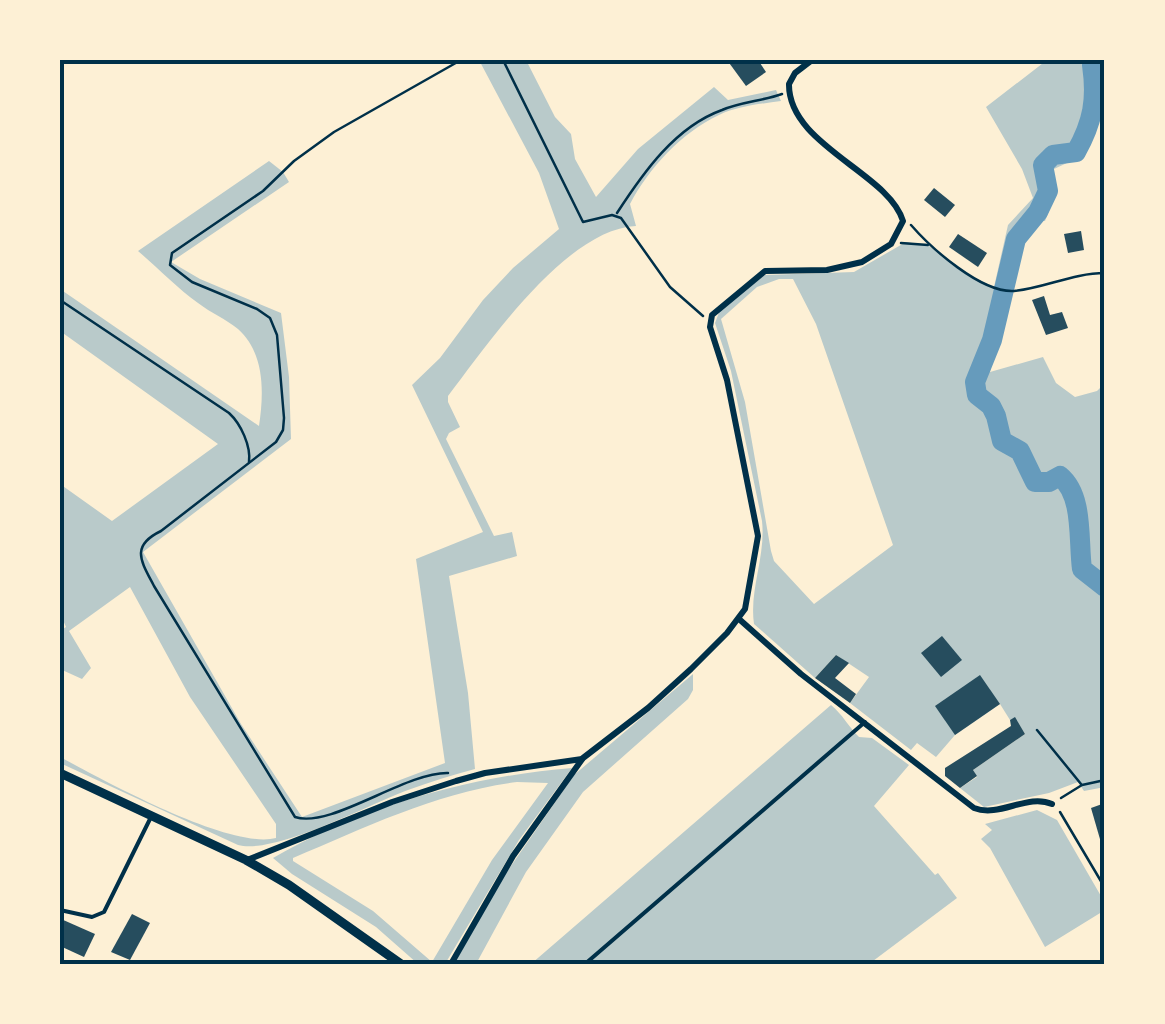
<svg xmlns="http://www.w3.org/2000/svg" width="1165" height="1024" font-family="'DejaVu Sans',sans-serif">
<rect width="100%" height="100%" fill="#fdf0d5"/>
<g fill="#b9caca" fill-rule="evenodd">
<path d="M479,60H526L555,117L571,134L575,159L596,197L638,149L714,87L728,100L776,90L781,101C760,104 738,106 719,115C681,133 649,168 630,204L636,226C566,229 488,344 448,396V402L460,427L449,433L446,439L494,536L512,532L517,556L449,576L468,693L475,769C452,775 430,782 408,790C368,805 274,855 238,845L60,763V757C105,781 230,850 276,838V824L190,697L130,587L69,631L91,668L82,679L60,669V631L66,627L60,613V484L112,521L218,444L60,331V289L259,426C264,393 265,353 238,329C226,319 211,313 198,303C177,288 158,268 138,251L269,161L283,172L289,182L171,262L200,279L281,313L289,377L291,439L143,552L241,724L302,817L445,763L416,559L483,532L412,385L440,358L483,300L513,268L559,229L539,173Z"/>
<path d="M1047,60H1105V128L1099,121L1082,156L1054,169L1053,201L1045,221H1039L1024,234L1017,247L990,372L1043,357L1056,383L1075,397L1097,391L1105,383V787L1084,791L1078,782L1049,793L984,807L960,788L977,777L973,770L1025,734L1015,718L1010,720L1000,704L955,735L936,757L917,743L911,750L850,703L869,677L836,655L815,678L754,624C749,590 766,556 762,521L731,371L715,323L720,310L765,275L854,272L906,242L929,246L971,276L994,287L1008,225L1033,198L1022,169L986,107ZM779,279H793L816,324L893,545L814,604L774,561L771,551L745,402L721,319L757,287Z"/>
<polygon points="693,674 693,690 688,699 583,792 526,872 476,964 454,964 504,876 574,775"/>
<path d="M831,705C843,715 848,726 859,737L872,738L909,765L874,806L935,875L938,873L957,898L869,964H531Z"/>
<path d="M572,768L519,840L445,964H418L376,927L292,874L273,858C362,807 470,776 572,768ZM517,782L548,783L492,860L432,962L373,911L293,861V858C366,827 438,792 517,782Z"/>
<polygon points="1037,810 1057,820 1105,903 1105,910 1045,947 990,848 981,839 992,830 985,824"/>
</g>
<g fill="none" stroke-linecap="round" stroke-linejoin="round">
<path stroke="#669bbc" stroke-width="20" d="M1097,60L1092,65C1097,99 1093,122 1076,152L1053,155L1043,165L1048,191L1038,212L1016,239L992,340L975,382L977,395L991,406L996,416L1002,441L1020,451L1035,482H1049L1060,476C1084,496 1078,540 1082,569L1105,587"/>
</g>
<g fill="#264d5e">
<polygon points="727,60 758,60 766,72 746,86"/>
<polygon points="934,188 955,205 945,217 924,200"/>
<polygon points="1081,231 1084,250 1068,253 1064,234"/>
<polygon points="958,234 987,253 978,267 949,247"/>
<polygon points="1044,296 1050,315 1062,312 1068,328 1046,335 1032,300"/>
<polygon points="942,636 962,660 941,677 921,653"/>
<polygon points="836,655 849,663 835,678 856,694 850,703 815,678"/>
<polygon points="980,675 1000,704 955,735 935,706"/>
<polygon points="1015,717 1025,734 973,770 977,776 960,788 945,776 945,768 1011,726 1010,720"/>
<polygon points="1105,803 1105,853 1104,853 1091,808"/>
<polygon points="132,914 150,923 130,960 111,952"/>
<polygon points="61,919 95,934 84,957 60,946"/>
</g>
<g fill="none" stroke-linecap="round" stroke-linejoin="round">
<g stroke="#003049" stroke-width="2.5">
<polyline points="503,60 583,222 612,215 621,218 670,287 703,316"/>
<path d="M617,213C643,173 675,127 722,110C741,102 762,101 782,94"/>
<path d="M911,225C931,248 981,293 1014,291C1045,288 1073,273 1105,273"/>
<polyline points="901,243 928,245"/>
<path d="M60,300L229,413C241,424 251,446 249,462"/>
<polyline points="1037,730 1081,784"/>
<path d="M448,773C405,772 331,829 295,817L154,586C141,561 130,546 161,531L276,442L283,430L284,418L277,335L270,318L257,309L192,282L170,265L172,253L263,191L294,161L334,132L461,60"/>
<polyline points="1061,798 1082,785 1105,780"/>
<polyline points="1060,812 1105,888"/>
</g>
<g stroke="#003049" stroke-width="4">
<polyline points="60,910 92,917 104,912 150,819"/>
<polyline points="585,964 865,722"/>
</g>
<g stroke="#003049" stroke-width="6">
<path d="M739,619L801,674L974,808C1000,818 1027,793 1052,804"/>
<polyline points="247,860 392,802 456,781 485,773 582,759"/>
<path d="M451,964L513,856L583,758L648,708L691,669L727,633L745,609L758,536L727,380L710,327L712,315L765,271L827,270L862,262L891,244L903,221C889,173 788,145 789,84L795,73L812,60"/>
</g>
<polyline stroke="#003049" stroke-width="9" points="60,773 246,860 289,885 401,964"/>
</g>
<rect width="1165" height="1024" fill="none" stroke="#fdf0d5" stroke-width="125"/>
<rect x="62" y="62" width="1040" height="900" fill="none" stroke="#003049" stroke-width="4"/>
</svg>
